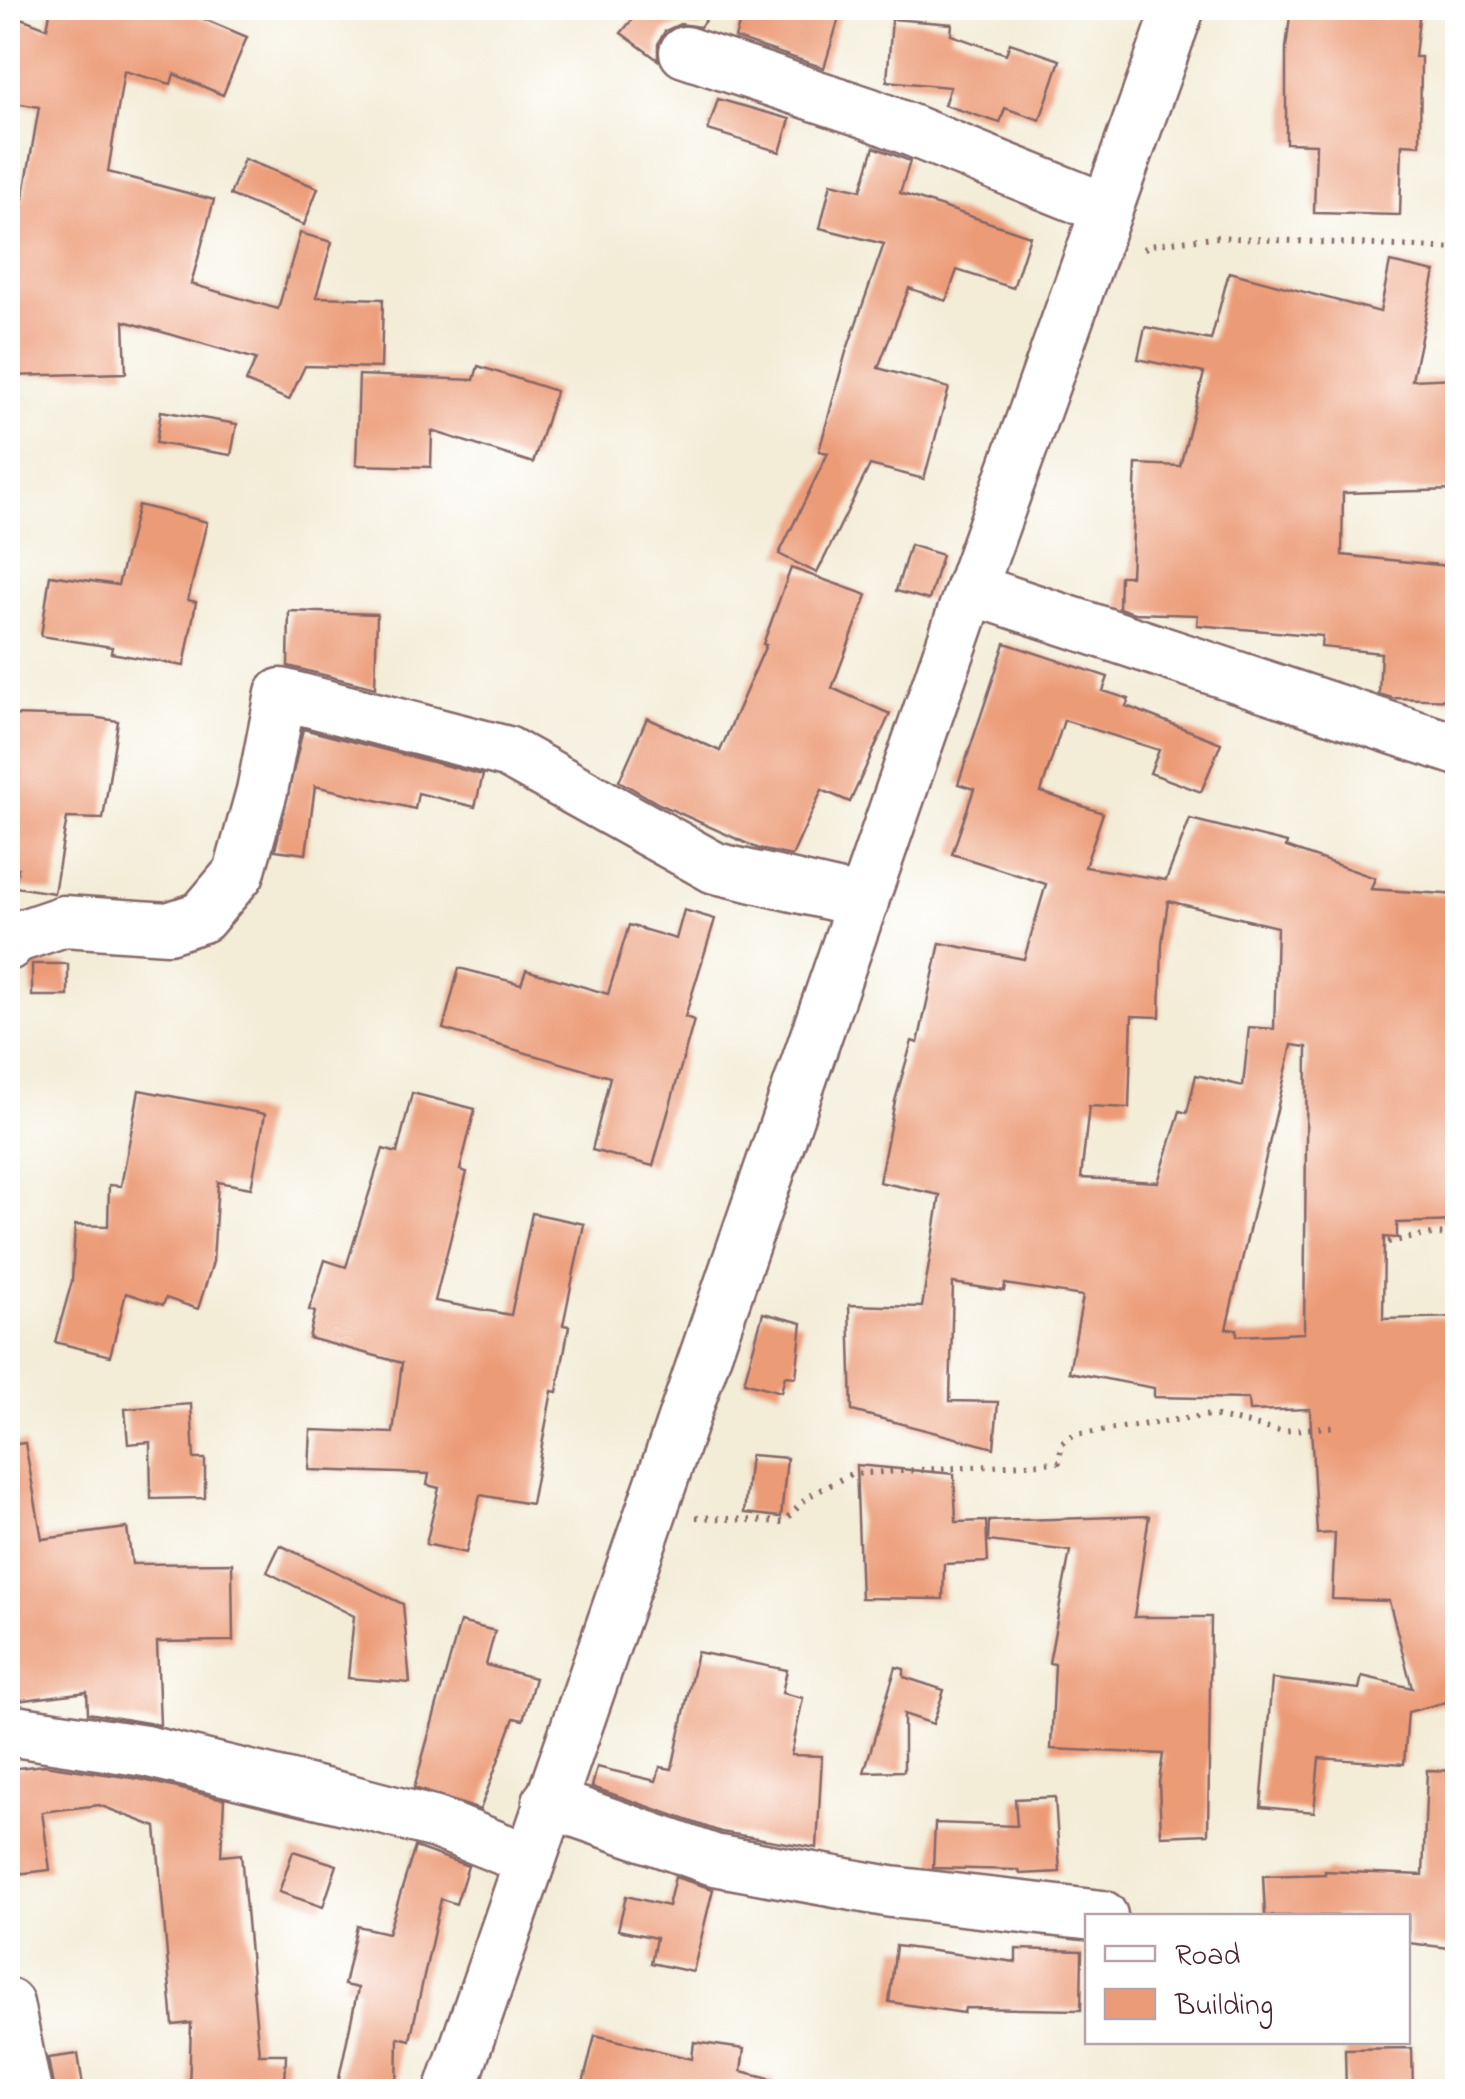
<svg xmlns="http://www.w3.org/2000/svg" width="1465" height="2099" font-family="'Indie Flower',sans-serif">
<rect width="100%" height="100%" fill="#fff"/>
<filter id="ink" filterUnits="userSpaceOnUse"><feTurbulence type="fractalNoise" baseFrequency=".01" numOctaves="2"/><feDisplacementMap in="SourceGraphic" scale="20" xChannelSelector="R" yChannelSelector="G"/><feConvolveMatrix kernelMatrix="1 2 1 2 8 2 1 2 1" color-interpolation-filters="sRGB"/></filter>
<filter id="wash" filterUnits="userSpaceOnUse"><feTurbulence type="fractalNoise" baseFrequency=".0048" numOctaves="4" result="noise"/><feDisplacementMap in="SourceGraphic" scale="40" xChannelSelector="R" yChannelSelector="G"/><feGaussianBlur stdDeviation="2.25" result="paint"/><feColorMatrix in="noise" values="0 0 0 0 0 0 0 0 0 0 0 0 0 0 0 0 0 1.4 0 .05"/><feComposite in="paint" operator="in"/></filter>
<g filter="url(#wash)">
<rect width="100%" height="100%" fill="#f3ecd7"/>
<g id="blocks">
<g fill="#ec9b77" fill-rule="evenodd">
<polygon points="51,8 166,8 197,16 247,37 223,95 174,74 171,84 124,71 108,172 214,200 191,284 278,309 300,233 332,242 316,297 383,299 381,368 305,366 289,400 246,382 256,359 124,321 126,373 8,376 8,197 23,200 39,107 8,102 8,13 47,28"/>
<polygon points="642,8 715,8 700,27 680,24 665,31 658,44 658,60 621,33"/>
<polygon points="744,8 842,8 824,68 735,38"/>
<polygon points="1291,8 1420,8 1415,57 1421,57 1420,145 1402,144 1400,215 1314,213 1316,144 1286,143 1286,48"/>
<polygon points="892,19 952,24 951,35 1006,54 1010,43 1060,60 1040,120 1005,108 1000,123 944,105 950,87 887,81"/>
<polygon points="718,99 790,119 780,152 708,130"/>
<polygon points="874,147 910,161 900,193 1030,236 1013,288 957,270 946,301 909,288 878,368 949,388 924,479 870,465 817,573 779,554 828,453 819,451 846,352 884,244 820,228 831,183 861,190"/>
<polygon points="244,159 318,188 304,225 230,195"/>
<polygon points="1390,262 1435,272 1412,380 1458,378 1458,490 1343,493 1342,555 1458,567 1458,700 1392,698 1379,694 1381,653 1321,647 1322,636 1197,625 1198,615 1134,613 1119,608 1120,576 1131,576 1136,464 1180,466 1204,373 1138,359 1145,327 1211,340 1229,272 1380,312"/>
<polygon points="478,366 556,391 533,463 432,431 431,467 356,465 359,375 474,380"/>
<polygon points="161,411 237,424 231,455 156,443"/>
<polygon points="138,505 207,522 188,600 196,602 184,666 111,653 112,647 41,636 50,575 118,585"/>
<polygon points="910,545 942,555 929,600 896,591"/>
<polygon points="791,568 867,595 832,688 890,714 850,802 822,790 792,856 759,849 659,804 619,781 647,718 720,751 766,645 763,644"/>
<polygon points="289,611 377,614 375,688 288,666"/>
<path d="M1005,643L1108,677L1103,691L1129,699L1126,706L1221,743L1201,792L1150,773L1159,750L1064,720L1041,792L1103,813L1085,867L1166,880L1190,819L1287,843L1286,847L1375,878L1371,889L1458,895V1221L1397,1223V1238L1384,1237L1383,1319L1458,1317V1699L1408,1712L1404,1764L1319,1758L1314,1812L1261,1807L1272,1679L1359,1689L1362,1676L1412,1688L1389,1601L1332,1599L1335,1533L1317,1534L1310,1409L1249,1411L1248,1399L1154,1397V1388L1069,1372L1083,1296L1005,1284L1004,1291L953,1283L950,1401L998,1402L994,1448L852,1411L849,1305L922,1307L940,1195L879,1182L895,1101L912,1041L918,1043L940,943L1024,959L1046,884L952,854L974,789L958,784ZM1168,901L1277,927L1274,1029L1249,1027L1243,1086L1196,1075L1187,1113L1180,1111L1158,1182L1081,1178L1089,1106L1129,1108L1132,1016L1160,1017L1162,943ZM1292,1045L1307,1047L1304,1333L1237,1336V1329H1226Z"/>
<polygon points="8,715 92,717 118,721 103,819 67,818 54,893 15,887 18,868 8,868"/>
<polygon points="303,729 483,775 475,807 418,793 415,809 315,786 306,854 275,850"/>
<polygon points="684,910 715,919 685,1017 694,1020 653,1166 592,1150 610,1077 443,1029 459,968 521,984 526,970 608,994 629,925 676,939"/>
<rect x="32" y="964" width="36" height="32"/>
<polygon points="139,1090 265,1114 251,1188 218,1182 213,1262 198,1309 166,1298 163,1305 126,1293 110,1356 55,1342 72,1281 75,1225 108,1226 109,1185 121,1186"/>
<polygon points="412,1093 475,1109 460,1170 467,1172 435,1301 511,1315 532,1213 584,1224 563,1325 569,1326 557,1392 552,1391 531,1504 480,1495 466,1553 426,1544 439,1488 427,1485 429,1474 309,1470 311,1430 393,1433 402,1363 309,1338 315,1312 309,1310 325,1260 346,1267 383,1149 397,1153"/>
<polygon points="763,1313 802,1323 796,1377 785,1376 781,1392 744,1382"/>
<polygon points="191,1404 194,1459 205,1459 205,1498 151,1499 150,1442 128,1444 125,1409"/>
<polygon points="25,1443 42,1539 127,1528 132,1564 232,1563 233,1641 157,1642 160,1725 88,1713 87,1692 8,1702 8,1631 16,1630 8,1567 8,1445"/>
<polygon points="750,1455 787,1458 781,1517 744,1513"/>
<polygon points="856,1465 954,1474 956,1522 986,1521 988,1562 944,1564 943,1599 861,1598"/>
<polygon points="1149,1516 1134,1617 1211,1617 1208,1834 1161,1836 1159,1782 1163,1754 1051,1749 1055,1664 1049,1663 1070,1551 988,1541 989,1521"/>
<polygon points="280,1545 403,1604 410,1683 348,1678 354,1616 267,1572"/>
<polygon points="460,1622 495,1631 486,1665 535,1678 523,1720 514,1718 480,1810 414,1788"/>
<polygon points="697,1652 787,1670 782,1693 803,1698 791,1755 822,1756 817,1848 721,1832 592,1787 597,1767 656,1781 660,1767 672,1769"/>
<polygon points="896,1667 904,1669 904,1677 944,1690 933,1724 904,1714 904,1771 864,1772"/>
<polygon points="44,1765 139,1779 224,1799 221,1856 241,1854 259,2054 286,2054 285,2092 189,2092 191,2023 173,2025 156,1827 99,1805 42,1812 50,1870 8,1875 8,1769"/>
<polygon points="1427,1770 1458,1771 1458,1949 1408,1943 1408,1916 1265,1916 1263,1876 1325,1874 1325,1871 1423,1875"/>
<polygon points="1055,1797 1060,1872 1020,1874 1019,1870 933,1868 935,1823 1017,1826 1015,1799"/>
<polygon points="415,1847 468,1866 456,1904 441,1899 410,2040 398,2037 397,2092 336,2092 358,1988 344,1985 357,1926 388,1933"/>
<polygon points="293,1851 337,1865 323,1907 279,1892"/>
<polygon points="675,1877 713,1889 693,1972 651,1963 656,1938 618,1930 626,1896 668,1906"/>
<polygon points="896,1946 1016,1962 1016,1949 1082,1951 1081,2010 965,2008 964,2013 889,2002"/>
<polygon points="595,2035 692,2059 694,2042 744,2049 741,2071 774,2079 773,2092 581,2092"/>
<polygon points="1412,2048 1413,2092 1346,2092 1345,2049"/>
<polygon points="78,2054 84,2092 54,2092 48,2058"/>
</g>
</g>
</g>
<g filter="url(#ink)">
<use href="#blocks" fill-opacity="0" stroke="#856767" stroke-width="2.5"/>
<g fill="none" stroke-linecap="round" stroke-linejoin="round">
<defs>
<g id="minor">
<polyline points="685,52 868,113 1106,209"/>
<polyline points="971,589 1458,750"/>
<polyline points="8,945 11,939 64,921 168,928 202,917 239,873 262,791 281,694 507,752 715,868 863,902"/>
<polyline points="8,1730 145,1751 345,1799 436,1823 528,1859"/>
<polyline points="548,1802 714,1860 891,1892 1102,1916"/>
<polyline points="8,2004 26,2092"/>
<polyline points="450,2092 971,589 1179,8"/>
</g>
</defs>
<use href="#minor" stroke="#856767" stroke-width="55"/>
<g stroke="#856767" stroke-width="6" stroke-dasharray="2.5 8" stroke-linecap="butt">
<polyline points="8,67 21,8"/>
<polyline points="1144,249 1148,245 1214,237 1458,249"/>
<polyline points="1388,1242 1432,1234 1458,1235"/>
<polyline points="696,1517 783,1522 809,1496 851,1474 1059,1462 1062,1443 1073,1435 1210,1415 1280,1431 1339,1426"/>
</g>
<use href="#minor" stroke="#fff" stroke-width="50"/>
</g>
</g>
<rect width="1465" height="2099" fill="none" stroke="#fff" stroke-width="40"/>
<rect x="1085" y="1914" width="325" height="130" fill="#ffffff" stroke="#b7a5aa" stroke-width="2.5"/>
<rect x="1105" y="1946" width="50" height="15" fill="#ffffff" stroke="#b7a5aa" stroke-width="2.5"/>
<text x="1175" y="1964" font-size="30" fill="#4a1f2b">Road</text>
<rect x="1105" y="1989" width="50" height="30" fill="#ec9b77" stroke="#b7a5aa" stroke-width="2.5"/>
<text x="1175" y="2014" font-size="30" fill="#4a1f2b">Building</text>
</svg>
